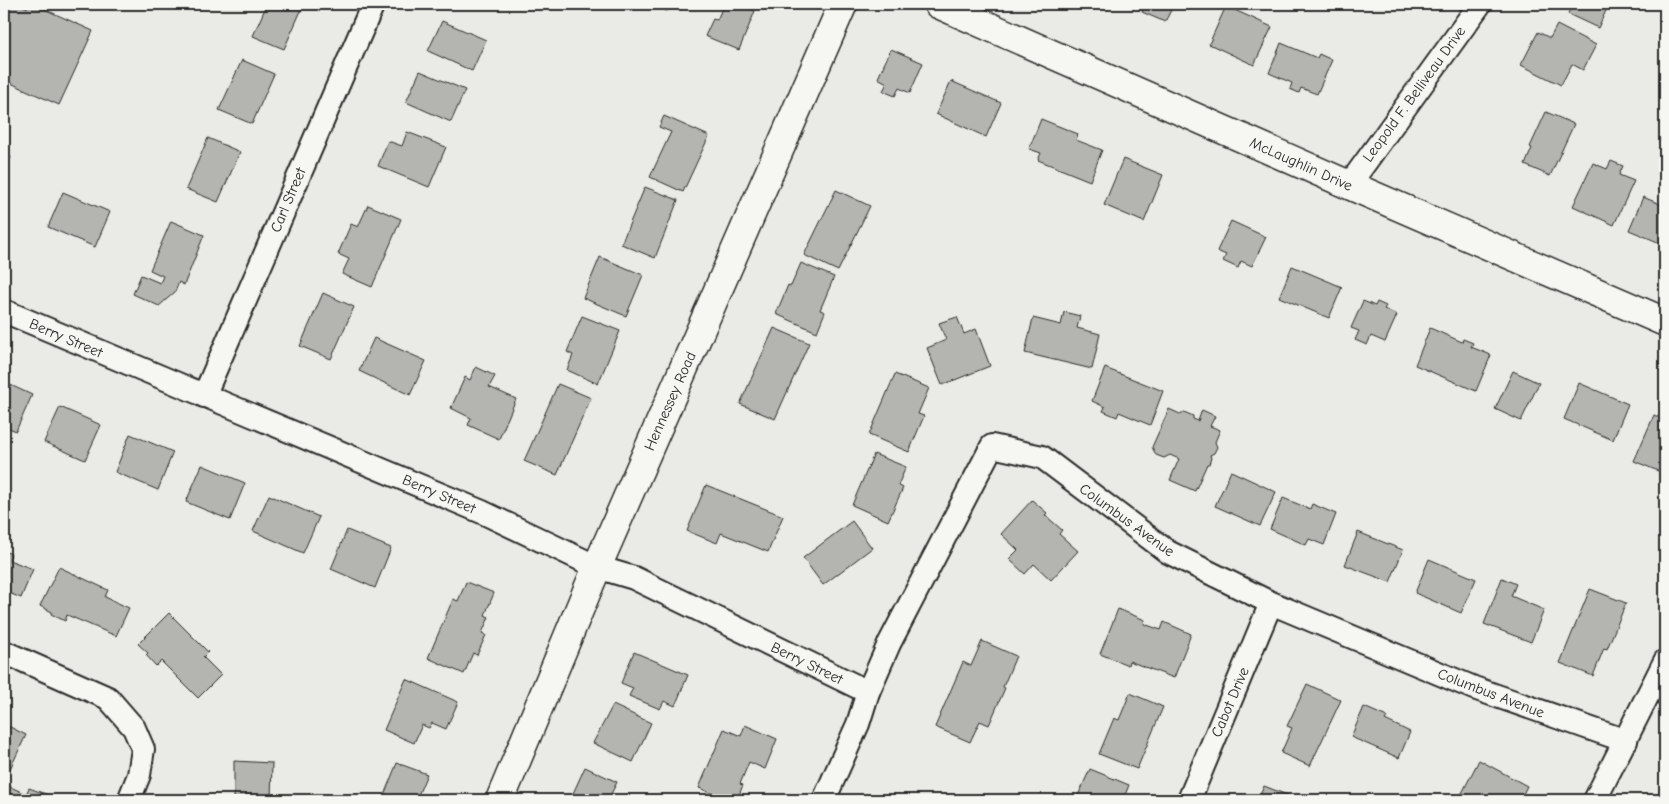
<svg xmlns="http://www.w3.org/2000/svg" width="1669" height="804" font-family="'Comic Neue',sans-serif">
<rect width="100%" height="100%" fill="#eaeae6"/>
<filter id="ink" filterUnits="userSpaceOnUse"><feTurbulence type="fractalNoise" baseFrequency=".02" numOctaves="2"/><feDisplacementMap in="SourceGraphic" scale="10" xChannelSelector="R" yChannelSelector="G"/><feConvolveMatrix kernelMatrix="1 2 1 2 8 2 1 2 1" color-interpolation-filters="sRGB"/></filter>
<g filter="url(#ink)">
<g fill="#b4b4b1" stroke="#2b2b2b">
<polygon points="4,4 19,4 27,8 29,4 33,4 93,31 59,105 4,80"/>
<polygon points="267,4 304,4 284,49 253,36"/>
<polygon points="656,4 670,4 667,11 655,6"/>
<polygon points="724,4 738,4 755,11 739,50 705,36 713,19 717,20"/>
<polygon points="1146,4 1174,4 1165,22 1142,12"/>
<polygon points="1572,4 1609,4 1598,28 1568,14"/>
<polygon points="1226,6 1272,27 1254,65 1209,44"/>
<polygon points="442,21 486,40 472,71 428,51"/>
<polygon points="1557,25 1596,45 1583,70 1572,64 1561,85 1521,65 1538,32 1550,38"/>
<polygon points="1281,43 1317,58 1319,54 1332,60 1317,94 1301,88 1299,93 1290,89 1292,83 1269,73"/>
<polygon points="891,49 923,63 910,93 899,88 895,96 883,91 887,83 878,78"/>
<polygon points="242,60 274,74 252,124 219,110"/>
<polygon points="420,71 465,90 451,122 406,102"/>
<polygon points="951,81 1001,103 986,137 936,114"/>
<polygon points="1546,112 1574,124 1550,176 1525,165 1532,148 1530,147"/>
<polygon points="664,116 709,136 683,192 650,177 671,132 659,127"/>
<polygon points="1041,119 1078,134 1076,140 1102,150 1090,181 1038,160 1041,153 1029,149"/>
<polygon points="407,132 446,147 429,187 378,166 388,141 402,146"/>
<polygon points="208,138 240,152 218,202 186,189"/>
<polygon points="4,154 11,157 4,174"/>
<polygon points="1123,159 1163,175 1144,222 1104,205"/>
<polygon points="1611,161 1623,166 1619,175 1634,181 1614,225 1573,206 1593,163 1607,169"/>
<polygon points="645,187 678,200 655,258 621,244"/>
<polygon points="836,190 870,206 838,271 804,255"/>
<polygon points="63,192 110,212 95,247 48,227"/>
<polygon points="1643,197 1665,206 1665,245 1629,230"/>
<polygon points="368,205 401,219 372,287 342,274 349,259 338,254 351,224 358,227"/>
<polygon points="171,221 204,235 184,285 179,282 175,292 159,306 133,294 141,275 160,283 163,276 150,270"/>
<polygon points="1231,221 1266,237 1252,266 1241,261 1238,268 1223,261 1226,255 1217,251"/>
<polygon points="600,257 643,275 626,316 583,298"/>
<polygon points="801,263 834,277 820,310 825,312 817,332 776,314 788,285 791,286"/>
<polygon points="1292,266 1342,287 1329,318 1279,297"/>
<polygon points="323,293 354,307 331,359 300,346"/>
<polygon points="1363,301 1375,306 1377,302 1386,306 1384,309 1397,315 1385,342 1371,336 1367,345 1355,340 1359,331 1351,328"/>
<polygon points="1064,312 1080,316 1077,328 1100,334 1092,369 1025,353 1033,318 1061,325"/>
<polygon points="582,316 620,331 598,384 567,370 573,355 567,352"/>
<polygon points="957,317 964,334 976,329 990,366 942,385 927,348 946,340 939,323"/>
<polygon points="774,328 809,343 775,419 740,404"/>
<polygon points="1430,328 1462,342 1463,339 1473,343 1471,347 1491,355 1476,391 1415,365"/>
<polygon points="374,338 426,361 410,395 359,371"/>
<polygon points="476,367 495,376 489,387 516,399 499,439 468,425 471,418 451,408 465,377 470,380"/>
<polygon points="1105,368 1163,391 1150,425 1119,412 1117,417 1103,411 1105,407 1092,401"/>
<polygon points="1513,371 1539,383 1521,421 1495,409"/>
<polygon points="895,374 929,388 918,414 924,416 909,452 869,435"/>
<polygon points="4,382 32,395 16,431 4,426"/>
<polygon points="1579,383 1628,404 1613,440 1564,419"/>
<polygon points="558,384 591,398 557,475 524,461"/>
<polygon points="60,407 101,425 85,460 44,442"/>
<polygon points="1169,409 1180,414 1184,412 1193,416 1193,419 1198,421 1202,410 1215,416 1210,426 1220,430 1215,442 1217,447 1214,453 1210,455 1211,458 1209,464 1207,464 1195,491 1170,480 1179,459 1170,455 1164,458 1156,455 1152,447"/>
<polygon points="1654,415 1665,420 1665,469 1663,473 1634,461"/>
<polygon points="130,434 173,452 158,490 115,472"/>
<polygon points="874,454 906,467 898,485 903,488 888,521 852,505"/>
<polygon points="202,465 245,483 230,520 186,502"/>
<polygon points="1231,471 1276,492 1260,526 1215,506"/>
<polygon points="706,485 783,516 768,552 721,533 717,543 687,531"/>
<polygon points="269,495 319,517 303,553 253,531"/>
<polygon points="1283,498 1310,509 1312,504 1336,514 1324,545 1309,539 1306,545 1270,529"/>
<polygon points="1032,500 1047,513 1045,515 1062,530 1059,534 1078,551 1051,580 1034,564 1025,574 1009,559 1018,550 1001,534"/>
<polygon points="852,521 872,548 823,585 803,558"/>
<polygon points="347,530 391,548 375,588 331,569"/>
<polygon points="1358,532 1403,550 1390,582 1345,565"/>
<polygon points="4,551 11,554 9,560 33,569 21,598 4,591"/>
<polygon points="1429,559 1476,579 1461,613 1415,593"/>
<polygon points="59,567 108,590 105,597 129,608 116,636 67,615 65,621 51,614 52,612 40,606"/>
<polygon points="1502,578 1516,584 1511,596 1544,610 1531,642 1484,624"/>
<polygon points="466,582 494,593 485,615 489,617 482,633 486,635 477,655 473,653 464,674 428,658 453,599 458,601"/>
<polygon points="1590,589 1626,603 1607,649 1604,648 1593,676 1560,663"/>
<polygon points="1118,609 1145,620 1144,624 1161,630 1164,622 1191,634 1174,678 1129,661 1128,665 1100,654"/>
<polygon points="169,613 208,652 203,657 221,675 198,698 161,661 156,666 146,655 148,653 138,644"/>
<polygon points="982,641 1016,656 1003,687 1005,688 989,725 980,721 970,742 935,727 963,662 971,666"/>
<polygon points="634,652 688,675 675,706 664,701 660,709 629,696 633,688 621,683"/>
<polygon points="406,679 458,702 446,729 432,723 429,728 422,725 414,743 384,730"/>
<polygon points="1307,684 1341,700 1310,766 1281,753 1292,728 1287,726"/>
<polygon points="1130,693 1163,707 1137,769 1099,754 1114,718 1119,720"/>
<polygon points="613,705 651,723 633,762 593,743"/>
<polygon points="1364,707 1387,717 1385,720 1410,732 1399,758 1351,737"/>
<polygon points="4,724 26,735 9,771 4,769"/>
<polygon points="745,725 777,739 765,769 749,762 740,784 743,785 737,800 728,800 699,788 724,729 741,736"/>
<polygon points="1479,760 1527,786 1520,800 1471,800 1461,795"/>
<polygon points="234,761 272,763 271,800 234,800"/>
<polygon points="397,763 427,774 416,800 382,800"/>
<polygon points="585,767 617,782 608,800 570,800"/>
<polygon points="1090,769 1129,785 1123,800 1076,800"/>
<polygon points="4,784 26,794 29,788 62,800 4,800"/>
<polygon points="1264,786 1300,800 1258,800"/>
</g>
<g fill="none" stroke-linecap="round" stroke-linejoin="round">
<defs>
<g id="street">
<polyline points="1349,185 1480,4"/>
<polyline points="4,311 482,512 597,567 634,578 868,692"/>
<polyline points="204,396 373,4"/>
<polyline points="4,652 108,698 134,728 143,749 139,775 129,800"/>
<polyline points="824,800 858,724 868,692 889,644 992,446 1042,457 1168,552 1271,603 1474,688 1626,741"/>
<polyline points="1189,800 1271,603"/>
<polyline points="1595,800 1665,661"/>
</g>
<g id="secondary">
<polyline points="938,4 1349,185 1665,322"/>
<polyline points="500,800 597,567 843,4"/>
</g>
</defs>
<use href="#street" stroke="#2b2b2b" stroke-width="26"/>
<use href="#secondary" stroke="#2b2b2b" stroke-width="31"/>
<use href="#street" stroke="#f6f6f2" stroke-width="22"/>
<use href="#secondary" stroke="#f6f6f2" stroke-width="28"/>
</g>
</g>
<g text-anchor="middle" stroke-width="4" stroke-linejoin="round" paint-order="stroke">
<g font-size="15" fill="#2b2b2b" stroke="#f6f6f2">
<text transform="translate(1414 94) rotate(-54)" y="5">Leopold F. Belliveau Drive</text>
<text transform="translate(1301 164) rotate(24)" y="5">McLaughlin Drive</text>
<text transform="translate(288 200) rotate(-67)" y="5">Carl Street</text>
<text transform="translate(66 338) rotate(23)" y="5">Berry Street</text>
<text transform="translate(670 401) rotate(-66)" y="5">Hennessey Road</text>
<text transform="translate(439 494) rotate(23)" y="5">Berry Street</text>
<text transform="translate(1127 520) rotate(36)" y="5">Columbus Avenue</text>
<text transform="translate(807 663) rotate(26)" y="5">Berry Street</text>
<text transform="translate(1491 693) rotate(21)" y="5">Columbus Avenue</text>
<text transform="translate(1230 702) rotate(-67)" y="5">Cabot Drive</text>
</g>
</g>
<rect width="1669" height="804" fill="none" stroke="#f6f6f2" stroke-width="20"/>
<rect x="10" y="10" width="1649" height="784" fill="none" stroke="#2b2b2b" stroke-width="2" filter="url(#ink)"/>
</svg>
